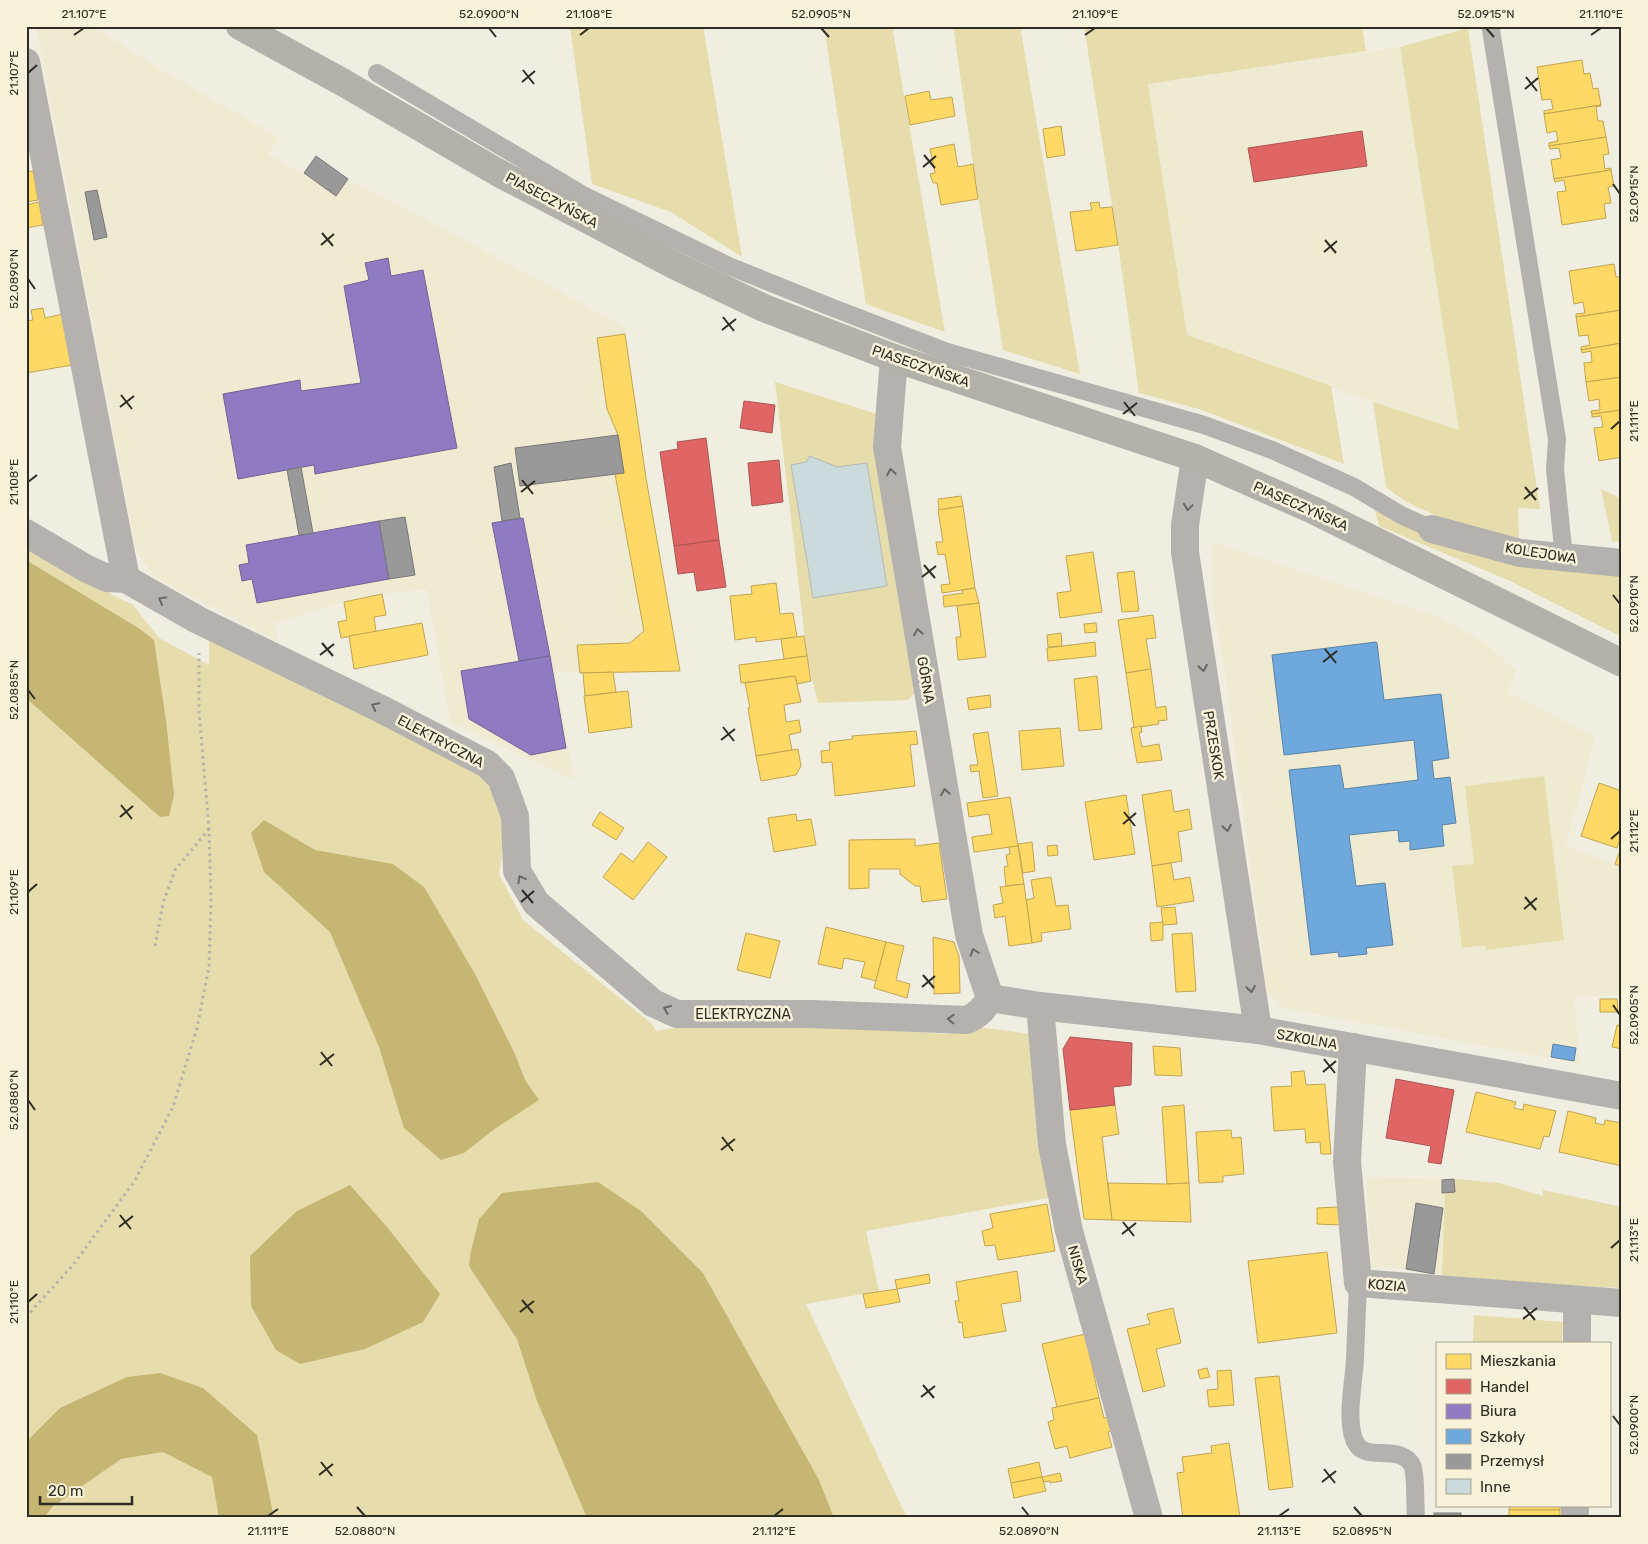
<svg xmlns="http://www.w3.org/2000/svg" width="1648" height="1544" font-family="Rubik,sans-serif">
<rect width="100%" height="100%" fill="#f0eee0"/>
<g fill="#efebd2">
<polygon points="36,26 93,26 158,68 280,138 268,154 286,165 304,173 336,196 348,179 480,248 625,327 646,478 680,671 585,673 555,671 574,780 450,722 427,589 382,594 344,602 274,623 278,641 156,578 136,551"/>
<polygon points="1400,47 1459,430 1373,402 1187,336 1148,84"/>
<polygon points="1211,542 1442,618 1487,644 1516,671 1508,692 1595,737 1566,846 1622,867 1622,995 1574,997 1580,1064 1284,1008 1267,992 1223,661 1213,608"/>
<polygon points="1366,1177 1454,1179 1455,1192 1445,1193 1442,1275 1406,1269 1371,1267"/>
</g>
<g fill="#e7dcab">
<polygon points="570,26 703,26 742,257 671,212 592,184"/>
<polygon points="824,26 892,26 945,332 866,304"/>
<polygon points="953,26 1020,26 1080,374 1003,350 973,164"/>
<polygon points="1084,26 1362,26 1366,51 1148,84 1187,335 1331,386 1344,464 1199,409 1139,393 1118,244"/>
<path d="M1468,28L1540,509L1518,508L1519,538C1502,537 1486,531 1470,526C1439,517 1411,508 1386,487L1373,402L1459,430L1400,47Z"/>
<polygon points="775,382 877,414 920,687 908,700 818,703 807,656"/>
<polygon points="1601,489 1622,499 1622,542 1612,541"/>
<polygon points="1374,507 1622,575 1622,637 1508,580 1379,526"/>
<polygon points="26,538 84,573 114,596 132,604 159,638 209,665 209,640 470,766 488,785 500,806 504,843 499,874 523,920 652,1024 656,1031 682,1027 789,1025 948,1034 978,1027 1031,1034 1053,1197 866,1231 879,1291 806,1304 907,1518 26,1518"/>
<polygon points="1544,776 1564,940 1486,950 1485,945 1462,948 1452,866 1474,864 1465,786"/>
<polygon points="1454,1179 1499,1183 1543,1196 1543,1190 1622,1207 1622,1288 1522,1283 1442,1275 1445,1193 1454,1192"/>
<polygon points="1474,1315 1563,1322 1562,1343 1473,1343"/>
</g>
<g fill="#c5b673">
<polygon points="26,560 140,629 154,640 166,721 174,795 169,816 160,817 26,698"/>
<polygon points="264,820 315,850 393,864 424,887 475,974 515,1054 525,1080 539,1100 496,1128 464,1153 441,1160 404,1128 379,1047 330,932 264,872 251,833"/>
<polygon points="598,1182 641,1211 703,1273 819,1480 834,1518 587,1518 537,1401 517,1339 469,1266 471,1251 479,1219 502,1193"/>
<polygon points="350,1185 387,1227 440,1294 423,1322 365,1349 300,1364 276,1350 251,1306 250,1256 297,1211"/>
<polygon points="160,1373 203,1388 257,1435 274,1518 219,1518 212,1477 163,1452 121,1459 52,1507 44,1518 26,1518 26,1442 60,1408 127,1377"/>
</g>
<g fill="#ffd966" stroke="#c0a552">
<polygon points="1582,60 1584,74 1590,73 1593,89 1598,88 1601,105 1544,114 1544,111 1553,109 1551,99 1542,100 1537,67"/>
<polygon points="929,91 931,100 952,97 955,116 910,125 905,96"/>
<polygon points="1601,105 1601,106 1596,107 1598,121 1603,121 1606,137 1549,146 1549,143 1558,141 1556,131 1547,133 1544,114"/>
<polygon points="1061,126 1065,155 1047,158 1043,129"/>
<polygon points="1606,137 1609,154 1603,155 1605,169 1611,168 1611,170 1554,179 1551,160 1561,158 1559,148 1550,149 1549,146"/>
<polygon points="954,144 958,167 973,164 978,199 941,205 937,183 933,183 930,174 935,173 930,149"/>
<polygon points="1611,170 1614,186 1608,187 1611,203 1604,204 1606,218 1562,225 1557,192 1566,191 1564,180 1555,182 1554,179"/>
<polygon points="33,171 38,200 26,202 26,172"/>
<polygon points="39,202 43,225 26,228 26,205"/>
<polygon points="1099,202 1100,208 1112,207 1118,245 1076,251 1070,212 1092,210 1090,203"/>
<polygon points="1614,264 1616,277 1622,277 1622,310 1576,317 1576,314 1585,313 1583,302 1574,304 1569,271"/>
<polygon points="43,308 45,318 63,314 72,365 26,373 26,321 33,320 31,310"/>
<polygon points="1622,310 1622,343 1581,350 1581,347 1590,345 1588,335 1579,336 1576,317"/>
<polygon points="625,334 646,478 680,671 580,673 577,645 630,643 644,631 615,474 624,473 618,435 607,409 597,338"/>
<polygon points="1622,343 1622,377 1586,382 1584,363 1592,362 1591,351 1582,353 1581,350"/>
<polygon points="1622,377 1622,410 1592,414 1591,411 1600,410 1599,399 1589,401 1586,382"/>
<polygon points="1622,410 1622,457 1599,461 1594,428 1603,427 1601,416 1592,417 1592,414"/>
<polygon points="961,496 963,506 939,510 938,499"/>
<polygon points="963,506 975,588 942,593 941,585 950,584 945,554 938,555 936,542 943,542 938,510"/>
<polygon points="1093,552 1102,612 1060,618 1057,593 1071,591 1066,556"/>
<polygon points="1134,571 1139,611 1122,612 1117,573"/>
<polygon points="776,583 780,614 793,613 797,637 756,642 756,637 735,640 730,596 752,594 751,586"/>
<polygon points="975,588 979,603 944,607 943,596 963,593 962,590"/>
<polygon points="382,594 386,615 374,617 376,632 341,638 338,622 347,620 344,602"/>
<polygon points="979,603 986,657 958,660 956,637 961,637 957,606"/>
<polygon points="1153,615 1156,638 1146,639 1151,669 1126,673 1118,620"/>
<polygon points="422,623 428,655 354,669 349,636"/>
<polygon points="1096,623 1097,632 1085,633 1084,624"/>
<polygon points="1061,633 1062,646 1048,647 1047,635"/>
<polygon points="804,636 807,656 784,659 781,639"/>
<polygon points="1095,642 1096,656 1048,661 1047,648"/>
<polygon points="807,656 811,681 797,684 795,676 741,683 739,665"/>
<polygon points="1151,669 1156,708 1166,706 1167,720 1158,721 1159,724 1134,728 1126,673"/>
<polygon points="613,672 616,692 585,696 583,673"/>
<polygon points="795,676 801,702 784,705 786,722 799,720 801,732 789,735 792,750 756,756 748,708 750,708 745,683"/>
<polygon points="1097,676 1102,729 1079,731 1074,679"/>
<polygon points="628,691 632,727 589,733 584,696"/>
<polygon points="990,695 991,707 969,710 967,698"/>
<polygon points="1141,726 1142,732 1139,733 1142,747 1159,744 1162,760 1137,763 1131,728"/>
<polygon points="1060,728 1064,766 1022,770 1019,731"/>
<polygon points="916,731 918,744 910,745 915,786 835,796 832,762 822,763 821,751 830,750 829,742 853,739 852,736"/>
<polygon points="988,732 998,796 983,798 979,771 971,772 970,765 978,765 973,734"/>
<polygon points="798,749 801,766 796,775 761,781 756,756"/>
<polygon points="1599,783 1622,791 1622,833 1617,848 1581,836"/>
<polygon points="1171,790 1174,812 1189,809 1192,829 1178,832 1182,861 1152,866 1142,795"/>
<polygon points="1126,795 1135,854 1094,860 1085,802"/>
<polygon points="1010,797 1018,846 974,852 972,837 992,834 989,814 969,817 967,803"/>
<polygon points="600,812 624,828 616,840 592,825"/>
<polygon points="796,814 797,821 811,819 816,845 774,852 768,818"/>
<polygon points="915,839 915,846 939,843 947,899 922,902 920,886 915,886 900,874 900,869 869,869 869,888 849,889 849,840"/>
<polygon points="648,842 667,857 633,900 603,877 621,853 633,862"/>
<polygon points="1032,842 1035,871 1023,873 1018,844"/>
<polygon points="1057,845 1058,855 1048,856 1047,846"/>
<polygon points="1018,846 1024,884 1006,886 1004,867 1008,866 1006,855 1010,854 1009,847"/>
<polygon points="1619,853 1622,854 1622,867 1615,864"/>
<polygon points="1171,863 1174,880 1190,877 1194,901 1157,907 1152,866"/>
<polygon points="1051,877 1056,906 1068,905 1071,929 1041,933 1042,941 1032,943 1026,900 1034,898 1031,880"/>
<polygon points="1024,884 1032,943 1009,946 1005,916 995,918 993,905 1003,903 1000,887"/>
<polygon points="1175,907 1177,924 1163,925 1161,908"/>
<polygon points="1163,922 1163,940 1151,941 1150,923"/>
<polygon points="826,927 886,942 876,981 861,977 865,962 844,958 842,969 818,964"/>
<polygon points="746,933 780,941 770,978 737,970"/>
<polygon points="1192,933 1196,991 1176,992 1172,934"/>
<polygon points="933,937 954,942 959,956 960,993 934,994"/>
<polygon points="886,942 904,946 896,980 910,984 907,998 874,988"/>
<polygon points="1600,999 1617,999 1618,1012 1600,1012"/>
<polygon points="1617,1025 1622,1026 1622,1049 1612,1047"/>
<polygon points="1153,1046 1180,1048 1182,1076 1155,1075"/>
<polygon points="1304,1071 1306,1085 1325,1084 1331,1154 1321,1154 1320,1142 1306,1143 1305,1129 1274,1131 1271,1087 1292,1086 1291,1072"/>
<polygon points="1476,1092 1516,1102 1514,1108 1523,1110 1524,1104 1556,1111 1549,1137 1544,1136 1540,1149 1466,1132"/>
<polygon points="1115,1105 1119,1134 1102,1137 1112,1220 1084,1219 1070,1110"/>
<polygon points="1184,1105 1189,1183 1167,1184 1162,1107"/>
<polygon points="1568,1111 1596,1118 1595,1123 1604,1125 1605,1120 1622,1123 1622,1166 1559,1152"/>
<polygon points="1231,1130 1232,1138 1241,1137 1244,1174 1223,1176 1223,1182 1199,1183 1196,1132"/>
<polygon points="1108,1183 1167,1184 1189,1183 1191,1222 1112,1220"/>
<polygon points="1047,1204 1055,1251 998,1260 995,1245 985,1246 982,1231 993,1228 990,1214"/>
<polygon points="1339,1207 1341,1225 1317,1224 1317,1208"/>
<polygon points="1327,1252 1337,1333 1258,1343 1248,1261"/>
<polygon points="1017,1271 1021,1301 1001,1304 1006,1331 964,1338 962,1322 959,1323 955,1301 959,1301 956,1282"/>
<polygon points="929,1274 930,1283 897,1289 895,1280"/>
<polygon points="897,1289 900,1302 866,1308 863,1294"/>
<polygon points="1173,1308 1181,1343 1156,1349 1165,1386 1143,1392 1127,1329 1150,1324 1147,1314"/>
<polygon points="1085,1334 1099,1398 1057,1407 1042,1344"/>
<polygon points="1207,1368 1210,1377 1200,1379 1198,1370"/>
<polygon points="1231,1370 1234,1405 1209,1407 1207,1390 1218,1389 1217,1371"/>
<polygon points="1279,1376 1293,1487 1269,1490 1255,1378"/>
<polygon points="1099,1398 1104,1418 1107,1417 1111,1431 1108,1432 1112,1447 1070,1458 1067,1446 1055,1449 1048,1422 1054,1420 1052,1408"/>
<polygon points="1229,1443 1240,1518 1183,1518 1177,1473 1184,1472 1182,1457 1212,1453 1211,1446"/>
<polygon points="1039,1462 1042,1477 1011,1483 1008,1469"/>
<polygon points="1060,1473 1062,1481 1050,1483 1050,1481 1044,1482 1042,1477"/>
<polygon points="1042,1477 1046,1491 1014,1498 1011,1483"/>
<polygon points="1510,1505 1560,1505 1560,1510 1509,1510"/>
<rect x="1509" y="1510" width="51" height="8"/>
</g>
<g fill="#e06666" stroke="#ab5552">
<polygon points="1362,131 1367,166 1254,182 1248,148"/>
<polygon points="744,401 775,405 772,433 740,428"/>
<polygon points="706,438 719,540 674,546 660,452 678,449 677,442"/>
<polygon points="779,460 783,502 752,506 748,463"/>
<polygon points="719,540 726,587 697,591 694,572 678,574 674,546"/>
<polygon points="1070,1037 1132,1043 1131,1085 1113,1087 1115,1105 1070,1110 1063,1049"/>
<polygon points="1396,1079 1454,1090 1441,1164 1428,1162 1431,1146 1386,1138"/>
</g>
<g fill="#8e7cc3" stroke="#716493">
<polygon points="388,258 391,276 423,270 457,448 315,474 314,465 238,479 223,394 300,380 301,391 361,383 344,286 369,280 365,263"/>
<polygon points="523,518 550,656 519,661 492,523"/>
<polygon points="379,521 389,579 257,603 252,579 242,581 239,565 249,563 246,545"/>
<polygon points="550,656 566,748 531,755 469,719 461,671"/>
</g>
<g fill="#6fa8dc" stroke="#5c83a4">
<polygon points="1376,642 1377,643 1384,700 1441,694 1449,758 1432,761 1434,779 1450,777 1456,823 1442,825 1444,846 1410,850 1410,841 1399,842 1398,830 1349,835 1356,886 1385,883 1393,945 1366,948 1367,954 1339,957 1338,952 1311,955 1289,770 1340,765 1344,789 1418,780 1414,740 1284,755 1272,655"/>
<polygon points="1553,1044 1576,1048 1574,1061 1551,1057"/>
</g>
<g fill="#999" stroke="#797876">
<polygon points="316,156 348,179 336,196 304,173"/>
<polygon points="97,190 107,237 94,240 85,192"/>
<polygon points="618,435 624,473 520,486 515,448"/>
<polygon points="511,463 520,518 502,521 494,467"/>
<polygon points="301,467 313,533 299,535 287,470"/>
<polygon points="405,517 415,575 389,579 379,521"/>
<polygon points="1454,1179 1455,1192 1442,1193 1442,1180"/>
<polygon points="1416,1203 1443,1208 1434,1274 1406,1269"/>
<rect x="1434" y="1513" width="27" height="5"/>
</g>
<polygon fill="#cbdada" stroke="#b7bab6" points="810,456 837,467 867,463 887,586 813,598 791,465 806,462"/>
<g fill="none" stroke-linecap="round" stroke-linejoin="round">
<g stroke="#b4b3ac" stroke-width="3" stroke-dasharray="2.5 4" stroke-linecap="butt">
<polyline points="155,946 163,903 175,870 209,829"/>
<polyline points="26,1317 73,1265 134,1182 173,1107 197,1028 209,967 211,899 209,829 199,711 199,653"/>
</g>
<g stroke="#b4b2ae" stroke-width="18">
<polyline points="1492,26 1491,30 1557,439 1555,469 1564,558"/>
<polyline points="377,73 583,195 729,266 828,306 947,352 1204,425 1272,450 1354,487 1401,515 1432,529"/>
<path d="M1358,1283C1357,1308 1356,1334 1355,1359C1354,1382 1344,1426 1357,1445C1368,1461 1400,1444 1412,1465C1416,1472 1415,1507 1416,1518"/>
</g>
<g stroke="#b4b2ae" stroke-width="28">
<polyline points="26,62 126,579"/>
<polyline points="894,358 887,447 969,935 990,998"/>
<polyline points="1195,458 1185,525 1185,552 1258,1030"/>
<polyline points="1432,529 1520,553 1622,563"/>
<path d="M26,533L87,569L107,578L126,579L198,620L381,709L487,764L501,778L515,816L517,871L536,903L653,1003L677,1014H811L967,1020C979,1014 984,1009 990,998"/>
<polyline points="990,998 1040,1006 1258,1030 1622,1096"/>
<polyline points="1040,1006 1052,1145 1069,1231 1149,1518"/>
<polyline points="1353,1047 1347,1161 1358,1283 1622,1303"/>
<polyline points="1577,1343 1577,1300"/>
<polyline points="1575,1518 1575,1505"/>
</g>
<polyline stroke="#b3b2aa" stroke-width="28" points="240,26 344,83 497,172 676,266 764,308 894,358 1195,458 1313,510 1622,663"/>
</g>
<defs><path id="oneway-chevron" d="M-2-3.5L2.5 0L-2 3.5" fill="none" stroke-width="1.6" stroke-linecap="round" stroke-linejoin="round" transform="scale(1.25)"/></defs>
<g stroke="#6a6862">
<use href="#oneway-chevron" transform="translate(891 472) rotate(-100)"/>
<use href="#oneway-chevron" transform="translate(1188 507) rotate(98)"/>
<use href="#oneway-chevron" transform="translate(162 600) rotate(-151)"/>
<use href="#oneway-chevron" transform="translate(918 632) rotate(-100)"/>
<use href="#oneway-chevron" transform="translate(1203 668) rotate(81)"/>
<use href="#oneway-chevron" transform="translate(375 706) rotate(-154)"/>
<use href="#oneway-chevron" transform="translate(945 792) rotate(-100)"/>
<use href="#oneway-chevron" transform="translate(1227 828) rotate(81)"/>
<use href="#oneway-chevron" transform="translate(521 879) rotate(-119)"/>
<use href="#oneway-chevron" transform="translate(974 952) rotate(-108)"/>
<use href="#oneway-chevron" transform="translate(1251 989) rotate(81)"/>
<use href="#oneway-chevron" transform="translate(667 1009) rotate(-157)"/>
<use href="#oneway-chevron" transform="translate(951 1019) rotate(-178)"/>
</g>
<path fill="none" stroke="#2e2c23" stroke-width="2" d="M489,28L496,37M821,28L829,37M1486,28L1494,37M74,35L84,28M580,35L589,28M1085,35L1095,28M1591,35L1601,28M523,70L534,84M28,73L37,65M1526,77L1537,91M522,82L535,71M1525,89L1538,78M924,155L935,168M923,167L936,156M1613,184L1620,194M322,233L333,246M1325,240L1336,253M321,245L334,234M1324,252L1337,241M28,279L35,289M723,317L734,331M722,330L736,319M121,395L132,409M1124,402L1135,416M120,407L134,396M1123,414L1137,403M1611,429L1620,421M522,480L533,494M28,482L37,475M1525,487L1536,500M521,492L535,481M1524,499L1538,488M924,565L935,578M922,577L936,566M1613,595L1620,604M322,643L333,656M1325,649L1336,663M320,655L334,644M1323,662L1337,651M28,690L35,699M723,727L734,741M721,740L735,729M121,805L132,819M1124,812L1135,826M120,817L133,806M1123,824L1136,813M1611,839L1620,831M522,890L533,903M28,892L37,884M1525,897L1536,910M521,902L534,891M1524,909L1537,898M923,975L934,988M922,987L935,976M1613,1005L1620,1015M321,1052L332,1066M1324,1059L1335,1073M320,1065L334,1054M1323,1072L1336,1061M28,1100L35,1110M722,1137L733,1151M721,1150L735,1139M120,1215L131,1229M1123,1222L1134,1236M119,1227L133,1216M1122,1234L1136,1223M1611,1248L1620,1240M522,1300L533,1313M28,1302L37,1294M1524,1307L1535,1320M520,1312L534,1301M1523,1319L1537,1308M923,1385L934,1398M921,1397L935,1386M1613,1416L1620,1425M321,1462L332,1476M1324,1469L1335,1483M319,1475L333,1464M1322,1482L1336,1471M357,1507L365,1516M1022,1507L1029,1516M1354,1507L1362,1516M268,1516L278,1509M774,1516L783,1509M1279,1516L1289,1509"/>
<g text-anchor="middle" stroke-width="5" stroke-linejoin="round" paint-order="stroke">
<g font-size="14" fill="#2e2c23" stroke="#f7f2d9">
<text transform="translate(552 200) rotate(28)" y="5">PIASECZYŃSKA</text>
<text transform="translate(921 366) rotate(19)" y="5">PIASECZYŃSKA</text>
<text transform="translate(1301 506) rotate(24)" y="5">PIASECZYŃSKA</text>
<text transform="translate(1541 553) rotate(9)" y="5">KOLEJOWA</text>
<text transform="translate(926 680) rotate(80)" y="5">GÓRNA</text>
<text transform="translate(441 741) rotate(28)" y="5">ELEKTRYCZNA</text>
<text transform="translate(1214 745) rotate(81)" y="5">PRZESKOK</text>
<text x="743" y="1019">ELEKTRYCZNA</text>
<text transform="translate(1307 1039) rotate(10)" y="5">SZKOLNA</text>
<text transform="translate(1078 1265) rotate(74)" y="5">NISKA</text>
<text transform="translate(1387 1285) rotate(5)" y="5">KOZIA</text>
</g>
</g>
<rect width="1648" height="1544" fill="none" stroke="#f7f2d9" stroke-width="55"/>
<rect x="1436" y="1342" width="175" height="165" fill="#f7f2d9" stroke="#a7a390"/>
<rect x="1446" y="1354" width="25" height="15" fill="#ffd966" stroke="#a7a390"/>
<text x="1480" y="1366" font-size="15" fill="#2e2c23">Mieszkania</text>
<rect x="1446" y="1379" width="25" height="15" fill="#e06666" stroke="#a7a390"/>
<text x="1480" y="1392" font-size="15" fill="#2e2c23">Handel</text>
<rect x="1446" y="1404" width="25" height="15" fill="#8e7cc3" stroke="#a7a390"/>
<text x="1480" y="1416" font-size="15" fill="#2e2c23">Biura</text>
<rect x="1446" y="1429" width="25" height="15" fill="#6fa8dc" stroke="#a7a390"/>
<text x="1480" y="1442" font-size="15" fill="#2e2c23">Szkoły</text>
<rect x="1446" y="1454" width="25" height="15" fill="#999999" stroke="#a7a390"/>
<text x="1480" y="1466" font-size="15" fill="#2e2c23">Przemysł</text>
<rect x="1446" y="1479" width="25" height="15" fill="#cbdada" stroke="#a7a390"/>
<text x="1480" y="1492" font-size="15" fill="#2e2c23">Inne</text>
<path d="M40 1496v8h92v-8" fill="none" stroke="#2e2c23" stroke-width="2.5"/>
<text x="48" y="1496" font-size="15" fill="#2e2c23" stroke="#f7f2d9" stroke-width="4" paint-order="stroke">20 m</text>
<rect x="28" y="28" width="1592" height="1488" fill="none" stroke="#2e2c23" stroke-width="2"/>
<g font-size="12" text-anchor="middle" fill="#2e2c23">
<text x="84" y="18">21.107°E</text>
<text x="489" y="18">52.0900°N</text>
<text x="589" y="18">21.108°E</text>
<text x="821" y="18">52.0905°N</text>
<text x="1095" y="18">21.109°E</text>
<text x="1486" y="18">52.0915°N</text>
<text x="1601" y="18">21.110°E</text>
<text transform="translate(14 73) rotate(-90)" y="4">21.107°E</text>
<text transform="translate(1634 194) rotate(-90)" y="4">52.0915°N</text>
<text transform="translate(14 279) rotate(-90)" y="4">52.0890°N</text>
<text transform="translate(1634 421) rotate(-90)" y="4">21.111°E</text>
<text transform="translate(14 482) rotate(-90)" y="4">21.108°E</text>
<text transform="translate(1634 604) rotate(-90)" y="4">52.0910°N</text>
<text transform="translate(14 690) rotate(-90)" y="4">52.0885°N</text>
<text transform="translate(1634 831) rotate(-90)" y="4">21.112°E</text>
<text transform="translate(14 892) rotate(-90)" y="4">21.109°E</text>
<text transform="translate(1634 1015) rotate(-90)" y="4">52.0905°N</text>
<text transform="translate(14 1100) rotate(-90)" y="4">52.0880°N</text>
<text transform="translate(1634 1240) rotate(-90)" y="4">21.113°E</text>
<text transform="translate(14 1302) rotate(-90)" y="4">21.110°E</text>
<text transform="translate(1634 1425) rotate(-90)" y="4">52.0900°N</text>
<text x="268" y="1535">21.111°E</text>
<text x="365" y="1535">52.0880°N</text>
<text x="774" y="1535">21.112°E</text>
<text x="1029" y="1535">52.0890°N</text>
<text x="1279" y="1535">21.113°E</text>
<text x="1362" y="1535">52.0895°N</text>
</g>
</svg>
